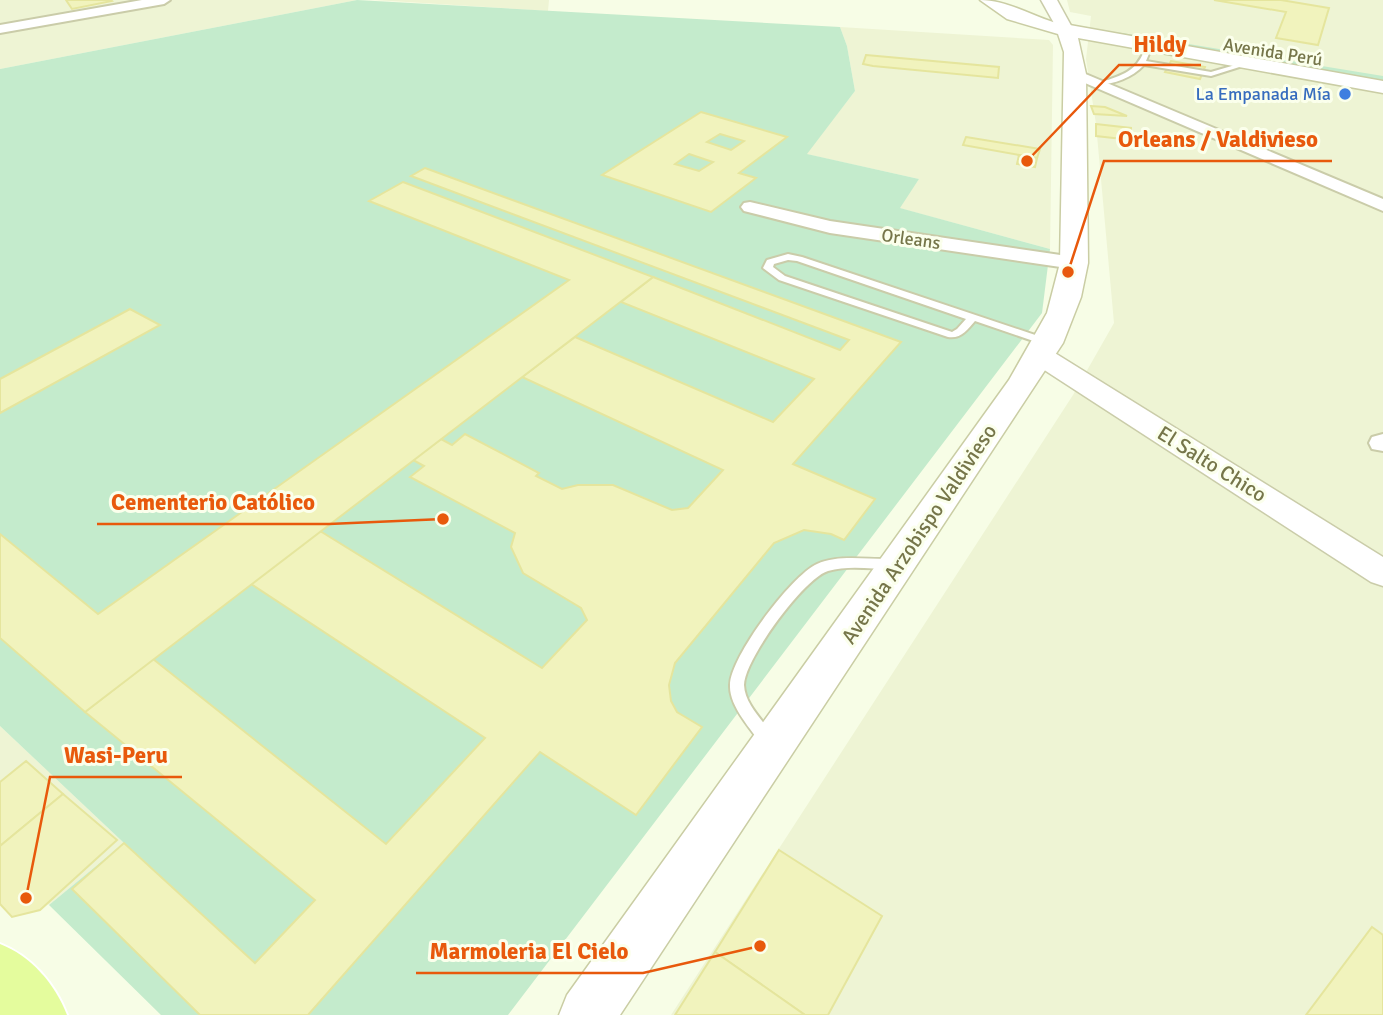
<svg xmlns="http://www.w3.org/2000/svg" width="1383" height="1015" font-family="Signika,sans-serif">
<rect width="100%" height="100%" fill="#f7fde6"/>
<g fill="#eef4d4">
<polygon points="0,0 357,0 0,69"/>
<polygon points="375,0 549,0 548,11"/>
<polygon points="1067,0 1383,0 1383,1015 671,1015 1073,395 1114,323 1096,124 1086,59 1091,16 1070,12"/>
<polygon points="840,27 1049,40 1053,45 1050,249 899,208 919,179 806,154 855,91 847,46"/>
<polygon points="0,726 124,843 49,905 0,857"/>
</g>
<g fill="#c4ebcc">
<polygon points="357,0 840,27 847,46 855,91 807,154 919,179 900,208 1050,249 1042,313 508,1015 161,1015 49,905 124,843 0,726 0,69"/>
<polygon points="1093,31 1122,33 1383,76 1383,85"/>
</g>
<g fill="#f1f3bd" stroke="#e5e59d" stroke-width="2" fill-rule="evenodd">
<polygon points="66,0 111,0 112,1 72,9"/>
<polygon points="1214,0 1281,0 1329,8 1318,45 1276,38 1286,12"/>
<polygon points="866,55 999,67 998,78 873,66 863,64"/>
<polygon points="1171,61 1205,67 1200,79 1165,72"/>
<polygon points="1091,106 1105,107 1127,116 1094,114"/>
<path d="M701,112L787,137L739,173L756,178L711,212L602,175ZM720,134L744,141L731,150L707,142ZM689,154L713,162L699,171L675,164Z"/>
<polygon points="1096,124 1131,128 1131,140 1096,136"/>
<polygon points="966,137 1040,149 1037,158 1019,155 963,145"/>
<polygon points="1019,155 1037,158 1035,167 1017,164"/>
<polygon points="425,168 901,342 793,464 875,499 844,540 831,534 804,530 774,543 675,663 669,685 671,701 677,712 702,727 636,815 540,752 308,1015 200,1015 72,889 124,843 255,963 315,900 85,712 153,659 386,844 485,738 251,584 320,531 542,668 587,620 581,608 523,573 511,547 515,533 410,477 424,466 413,460 441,439 452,445 465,434 539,473 536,476 562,489 578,485 613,485 672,510 688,508 723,470 522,377 575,337 773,422 814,379 621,302 653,277 840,350 849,340 411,176"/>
<polygon points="403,182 653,277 85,712 0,638 0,534 98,614 569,280 369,201"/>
<polygon points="130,309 160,325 0,413 0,379"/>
<polygon points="26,761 63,794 0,846 0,782"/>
<polygon points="63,794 117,840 40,910 12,917 0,904 0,846"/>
<polygon points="779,850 882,916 828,1015 805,1015 715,952"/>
<polygon points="1372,927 1383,935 1383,1015 1306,1015"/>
<polygon points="715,952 805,1015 675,1015"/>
</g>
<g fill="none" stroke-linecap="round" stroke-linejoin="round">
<defs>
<g id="service">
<path d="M1139,42L1150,51L1146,61L1211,72L1249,61L1252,63L1211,76L1144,65C1132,78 1114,84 1098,85V83C1117,77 1136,73 1144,51L1136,44Z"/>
<path d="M788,254L802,257L1053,341L1054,343L1049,346L1045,345L975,321C967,330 961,339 948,337L779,280L763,268L767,260ZM788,260L797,261L966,319L957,329L952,332L785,276L773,267L774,264Z"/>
<path d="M892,559L897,561L898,564L897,567L892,569C871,569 848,565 828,571C804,578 744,660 744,685C745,707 767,723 776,741L773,746L768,748L763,746C751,729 729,706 730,685C730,657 792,575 817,564C839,554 868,560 892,559Z"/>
</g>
<g id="minor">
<polygon points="142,0 170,0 164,4 0,33 0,25"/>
<polygon points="1076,70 1383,199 1383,211 1071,77 1069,74"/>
<polygon points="750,202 830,221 1074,257 1084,263 1074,269 830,233 744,211 741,207 744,203"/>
<polygon points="1383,434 1383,451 1372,449 1369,443 1372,437"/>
</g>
<g id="tertiary">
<polygon points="1041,0 1057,0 1074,31 1072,34 1060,34"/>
<polygon points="1041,348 1050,350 1383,557 1383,586 1371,582 1032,362 1028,356 1032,350"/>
</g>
<path id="secondary" d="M980,0C1006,0 1028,14 1053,22L1383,81V93L1078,38L1086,74L1088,263L1081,297L1063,343L620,1015H559L567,995L1009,380L1047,313L1060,263L1064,52L1058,34L1007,19Z"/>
<path id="primary" d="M0,944C31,956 55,984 67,1015H0Z"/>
</defs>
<use href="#service" stroke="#cacca9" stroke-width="4"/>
<use href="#minor" stroke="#cacca9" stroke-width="4"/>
<use href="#tertiary" stroke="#cacca9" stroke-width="3"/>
<use href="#secondary" stroke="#cacda4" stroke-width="3"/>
<use href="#primary" stroke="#fff" stroke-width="4"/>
<use href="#service" fill="#fff" fill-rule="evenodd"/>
<use href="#minor" fill="#fff" fill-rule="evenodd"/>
<use href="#tertiary" fill="#fff" fill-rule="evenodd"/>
<use href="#secondary" fill="#fff" fill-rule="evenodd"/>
<use href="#primary" fill="#e4fc9d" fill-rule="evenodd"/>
</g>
<circle fill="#3f7fe0" stroke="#fbffec" stroke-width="2.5" cx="1345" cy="94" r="7"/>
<g text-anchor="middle" stroke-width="6" stroke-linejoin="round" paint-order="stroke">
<g font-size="18" fill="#76764a" stroke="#fbffec">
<text transform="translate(1273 52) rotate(9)" y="6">Avenida Perú</text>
<text transform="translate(911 239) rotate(8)" y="6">Orleans</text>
</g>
<g font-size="18" fill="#366cbe" stroke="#fbffec" text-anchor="end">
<text x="1331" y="100">La Empanada Mía</text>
</g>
<g font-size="21" fill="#76764a" stroke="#fbffec">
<text transform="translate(1212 464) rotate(32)" y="7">El Salto Chico</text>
<text transform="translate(919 534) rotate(-56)" y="7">Avenida Arzobispo Valdivieso</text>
</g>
</g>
<path fill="none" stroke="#e8590c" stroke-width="2.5" d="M1027 161L1119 65H1201M1068 272L1104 161H1332M443 519L329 524H97M26 898L50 777H182M760 946L643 973H416"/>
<g fill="#e8590c" stroke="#fbffec" stroke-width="2.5">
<circle cx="1027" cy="161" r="7"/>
<circle cx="1068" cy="272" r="7"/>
<circle cx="443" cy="519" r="7"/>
<circle cx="26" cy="898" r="7"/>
<circle cx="760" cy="946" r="7"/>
</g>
<g font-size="23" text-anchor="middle" font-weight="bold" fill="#e8590c" stroke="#fbffec" stroke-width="6" stroke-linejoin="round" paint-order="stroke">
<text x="1160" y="52">Hildy</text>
<text x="1218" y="147">Orleans / Valdivieso</text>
<text x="213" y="510">Cementerio Católico</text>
<text x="116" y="763">Wasi-Peru</text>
<text x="529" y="959">Marmoleria El Cielo</text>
</g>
</svg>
